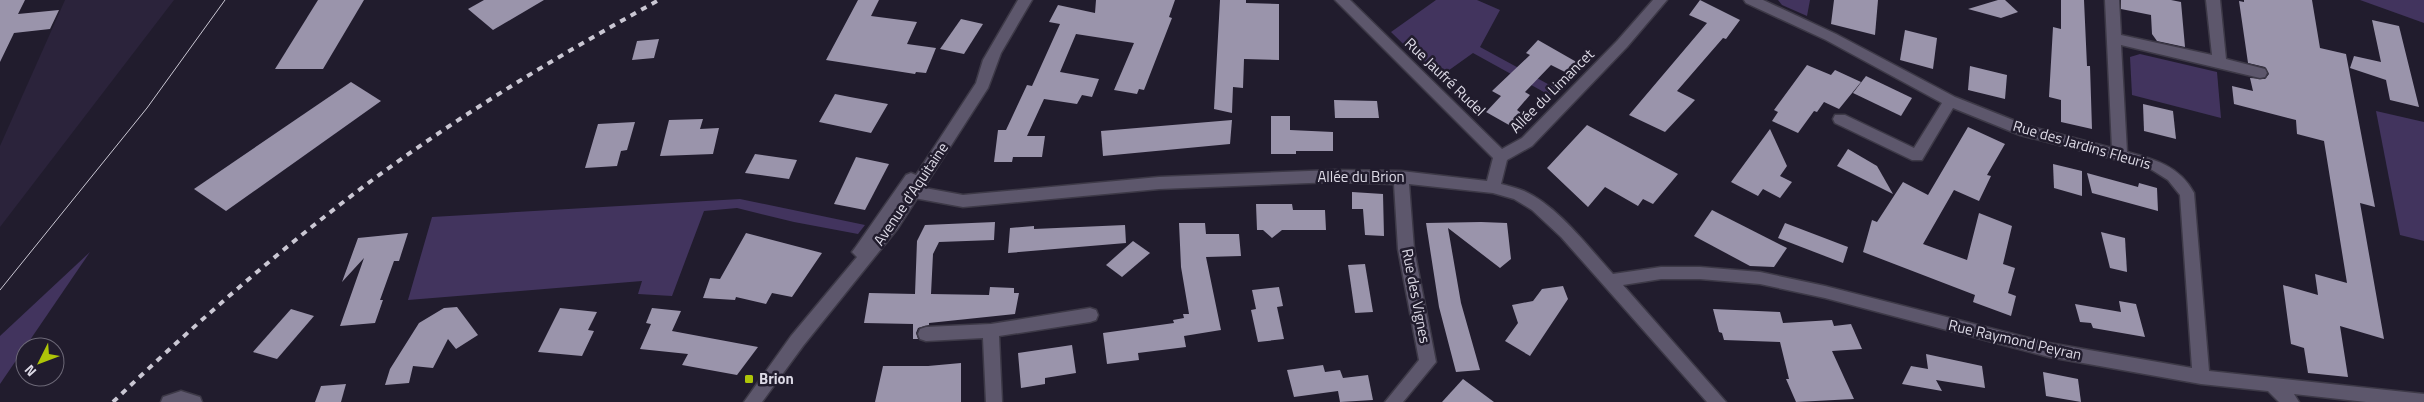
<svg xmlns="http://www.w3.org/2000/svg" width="2424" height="402" font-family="'Titillium Web',sans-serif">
<rect width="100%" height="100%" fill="#211c2d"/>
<polygon fill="#2b233b" points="65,0 174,0 0,227 0,146"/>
<g fill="#42345e">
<polygon points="1436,0 1477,0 1500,10 1480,47 1557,89 1551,96 1473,53 1438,78 1391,32"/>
<polygon points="1778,0 1810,0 1807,16 1782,5"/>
<polygon points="2360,0 2424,0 2424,23"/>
<polygon points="2140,54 2217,72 2221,118 2132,95 2130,57"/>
<polygon points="2376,111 2424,122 2424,241 2400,235"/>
<polygon points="740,199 865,225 858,234 794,222 737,208 704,211 672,296 638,294 642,281 408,300 432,217"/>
<polygon points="90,252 0,384 0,336"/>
</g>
<g fill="#9a94ab">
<polygon points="0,0 25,0 18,14 59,10 50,29 14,33 0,62"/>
<polygon points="318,0 364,0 323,69 275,69"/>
<polygon points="484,0 544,0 493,30 468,9"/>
<polygon points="858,0 879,0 871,16 917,22 907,44 936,48 926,73 916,72 915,74 826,60"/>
<polygon points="1096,0 1175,0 1169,17 1172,18 1144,90 1139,89 1137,94 1114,90 1134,43 1076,34 1060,72 1099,79 1092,97 1082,95 1077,104 1044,99 1027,136 1045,136 1042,157 1013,157 1012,162 994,162 998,130 1006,130 1027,85 1032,86 1060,24 1049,22 1058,5 1095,13"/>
<polygon points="1220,0 1246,0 1246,3 1279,4 1279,60 1244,59 1243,88 1233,87 1232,113 1214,109"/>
<polygon points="1700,0 1740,20 1726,39 1723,38 1677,91 1695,100 1665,132 1629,115 1707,23 1689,15"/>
<polygon points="1834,0 1878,0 1875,35 1831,24"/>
<polygon points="1998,0 2005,0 2018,12 2001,18 1968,9"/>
<polygon points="2061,0 2084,0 2087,66 2090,66 2092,129 2061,122 2061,100 2049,97 2053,27 2061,29"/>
<polygon points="2121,0 2171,0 2181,2 2185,47 2157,41 2152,34 2151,15 2121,9"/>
<polygon points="2244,0 2312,0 2320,48 2346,54 2375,207 2360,203 2384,339 2340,326 2348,377 2308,373 2304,348 2291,344 2283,285 2318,295 2315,274 2347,283 2324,141 2297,134 2296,120 2234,104 2232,86 2253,91 2250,78 2265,79 2269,74 2265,67 2248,63 2239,1 2244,2"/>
<polygon points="961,19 983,24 964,54 940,49"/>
<polygon points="2372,20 2399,26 2419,107 2390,100 2386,80 2350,68 2354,56 2381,62"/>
<polygon points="1905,30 1937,38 1933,69 1900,60"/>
<polygon points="659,39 654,58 632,60 637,41"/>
<polygon points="1538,40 1580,64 1573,76 1551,65 1525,92 1530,95 1517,110 1521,113 1509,125 1486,112 1501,96 1492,91 1530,55 1526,53"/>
<polygon points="1807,65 1831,75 1835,70 1861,82 1839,109 1824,102 1817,112 1814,111 1798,133 1772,121 1778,112 1774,110"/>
<polygon points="1970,66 2007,75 2005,99 1968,90"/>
<polygon points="1866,76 1912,98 1901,116 1853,93"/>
<polygon points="351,82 381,101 226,211 194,189"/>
<polygon points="835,94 850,97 888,104 871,133 819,122"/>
<polygon points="1334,100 1377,101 1379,118 1335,118"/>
<polygon points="2143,104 2173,111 2176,139 2144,131"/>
<polygon points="1271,116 1290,116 1290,130 1333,132 1333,151 1296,151 1296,154 1271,154"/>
<polygon points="703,119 700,129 719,128 713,154 660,156 669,120"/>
<polygon points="1232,120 1230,144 1103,156 1101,131"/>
<polygon points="635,122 627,150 621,151 617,166 585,168 598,124"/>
<polygon points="1587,125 1678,174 1653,204 1643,199 1638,206 1605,187 1588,207 1547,168"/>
<polygon points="1968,127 2005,144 1987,175 1991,176 1979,201 1954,190 1923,244 1967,260 1979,213 2012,226 2003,264 2015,268 2008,293 2016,296 2011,316 1973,302 1975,295 1863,252 1872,220 1877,222 1903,182 1928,195"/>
<polygon points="1770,129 1787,166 1780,176 1792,182 1780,198 1763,189 1758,196 1731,182"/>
<polygon points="1848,149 1877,166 1893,194 1837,166"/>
<polygon points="755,154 797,160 789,179 745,173"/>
<polygon points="856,157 889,164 865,210 834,204"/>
<polygon points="2053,164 2082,171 2082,196 2054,188"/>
<polygon points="2087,173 2138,187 2139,183 2157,188 2158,211 2092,193"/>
<polygon points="1352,192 1383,194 1384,236 1365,235 1363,209 1352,209"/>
<polygon points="1256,204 1292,204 1293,210 1325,210 1326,230 1282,230 1272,238 1263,230 1257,230"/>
<polygon points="1712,210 1787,248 1774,267 1750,266 1694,236"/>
<polygon points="995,222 994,240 939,242 933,254 931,294 989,295 990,287 1014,288 1014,293 1019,293 1015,314 929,323 929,325 918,328 916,333 918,339 913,339 913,324 864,323 869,293 915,294 917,241 925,225"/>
<polygon points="1481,222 1507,223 1511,259 1500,268 1448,228 1461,303 1480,370 1456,372 1439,307 1426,223"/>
<polygon points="1179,223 1205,223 1206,234 1239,234 1241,256 1206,257 1221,330 1184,336 1186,347 1138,353 1139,360 1107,364 1103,333 1174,323 1173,320 1184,318 1183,314 1189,314 1181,267"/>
<polygon points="1785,223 1848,247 1843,263 1778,238"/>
<polygon points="1125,225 1126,243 1008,253 1010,228 1034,226 1034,229"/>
<polygon points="2101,232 2125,238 2127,272 2110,268"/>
<polygon points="408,233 399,261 394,261 380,300 383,300 375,323 340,326 364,258 342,282 358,238"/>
<polygon points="746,233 822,253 792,297 772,293 766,304 736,297 735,300 703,298 710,278 720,279"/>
<polygon points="1133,241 1150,253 1122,277 1106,265"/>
<polygon points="1365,264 1373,312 1355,313 1348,265"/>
<polygon points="1563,286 1568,299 1530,356 1505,341 1518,323 1512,305 1533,301 1542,289"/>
<polygon points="1279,287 1283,306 1277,307 1284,339 1258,342 1251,310 1256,309 1252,290"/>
<polygon points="2119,301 2136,304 2145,337 2093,328 2091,323 2080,322 2075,304 2121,312"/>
<polygon points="457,307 478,335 456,349 448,339 433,368 413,366 409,383 385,385 390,369 419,323 444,308"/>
<polygon points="560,308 597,312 588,330 594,331 582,356 538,352"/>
<polygon points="652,308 681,311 672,331 758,347 737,375 682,365 688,354 640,349 651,324 646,323"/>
<polygon points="291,309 314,316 277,359 253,352"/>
<polygon points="1713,309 1780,312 1783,323 1832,320 1834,326 1851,324 1862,349 1832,351 1854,399 1796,402 1786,379 1789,379 1780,342 1724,340 1722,333 1719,332"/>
<polygon points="1072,345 1076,373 1045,378 1045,384 1021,388 1018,353"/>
<polygon points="1926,354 1982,366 1985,388 1936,380 1942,391 1902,384 1911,366 1928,369"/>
<polygon points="961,363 961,402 875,402 883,366 928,366"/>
<polygon points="1323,365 1325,372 1340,370 1343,378 1368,375 1373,400 1340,402 1338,391 1294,397 1287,370"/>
<polygon points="2043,372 2078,379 2081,402 2046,396"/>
<polygon points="1463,379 1494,402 1442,402"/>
<polygon points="346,384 341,402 315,402 321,386"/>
</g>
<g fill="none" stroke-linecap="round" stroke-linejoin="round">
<defs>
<g id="street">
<path d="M1335,0H1350L1502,149L1522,138L1617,41L1653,0H1667L1627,47L1532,146L1507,160L1501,184C1509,186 1517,188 1524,191C1558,206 1588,247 1613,274L1661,267H1700L1760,272L1825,286L2049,343L2192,368L2180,195L2168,180L2149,168L2020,135L1953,108L1922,160H1912L1835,123L1833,119L1835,115H1845L1914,148L1942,103L1826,40L1746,3L1744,0H1763L1836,34L1955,97L2028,126L2112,148L2105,0H2119L2121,35L2212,55L2206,0H2220L2226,59L2265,69L2267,73L2265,77L2260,78L2121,45L2127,152C2154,159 2180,166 2194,193L2209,371L2424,394V402H2366L2294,394L2299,402H2279L2268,391L2201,384L2049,357L1825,298L1760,284L1700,279H1661L1623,285L1726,402H1707L1561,237L1532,210L1514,199L1493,193L1409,184L1414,249L1436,362L1403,402H1385L1419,360L1398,249L1394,184L1335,182L1159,189L963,207L914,198L909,196L907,192L909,188L914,186L963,195L1159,177L1335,170L1401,171L1487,181L1493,158Z"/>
<polygon points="1090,308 1096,310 1098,315 1096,320 1090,322 999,336 1002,402 986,402 983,338 926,341 920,339 918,334 920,329 926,327 991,324"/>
<polygon points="181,391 200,397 202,402 161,402 163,397"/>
</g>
<polygon id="secondary" points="1018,0 1032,0 1001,53 988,88 898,228 803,346 762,402 744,402 791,336 857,257 852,252 855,248 906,175 911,173 916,175 976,83 983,60"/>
</defs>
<use href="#street" stroke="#3d3947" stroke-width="3"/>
<use href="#secondary" stroke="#3d3947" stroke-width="3"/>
<use href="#street" fill="#5d576c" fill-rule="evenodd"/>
<use href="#secondary" fill="#5d576c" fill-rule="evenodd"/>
<polyline stroke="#cac7d3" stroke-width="1" points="0,290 147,108 225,0"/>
<path stroke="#cac7d3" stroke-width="4" stroke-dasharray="6 6" stroke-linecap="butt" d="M113,402C195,324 280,249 371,181C463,113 559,55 659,0"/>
</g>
<rect fill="#aec508" stroke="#211c2d" stroke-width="2" x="744" y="374" width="10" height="10" rx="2.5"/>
<g text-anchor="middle" stroke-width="5" stroke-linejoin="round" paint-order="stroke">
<g font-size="15" fill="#dddae6" stroke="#211c2d">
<text transform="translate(1445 77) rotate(44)" y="5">Rue Jaufré Rudel</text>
<text transform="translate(1552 91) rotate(-45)" y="5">Allée du Limancet</text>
<text transform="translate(2082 145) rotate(16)" y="5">Rue des Jardins Fleuris</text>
<text x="1361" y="182">Allée du Brion</text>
<text transform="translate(911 194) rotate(-56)" y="5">Avenue d'Aquitaine</text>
<text transform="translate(1416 296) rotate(79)" y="5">Rue des Vignes</text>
<text transform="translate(2015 340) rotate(13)" y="5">Rue Raymond Peyran</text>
</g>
<g font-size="15" font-weight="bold" fill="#dddae6" stroke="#211c2d" text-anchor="start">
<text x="759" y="384">Brion</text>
</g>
</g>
<g transform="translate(40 362) rotate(228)"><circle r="24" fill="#211c2d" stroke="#6c6877"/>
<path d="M0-4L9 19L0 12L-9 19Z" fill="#aec508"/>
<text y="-8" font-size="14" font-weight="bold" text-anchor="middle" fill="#dddae6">N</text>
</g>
</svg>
